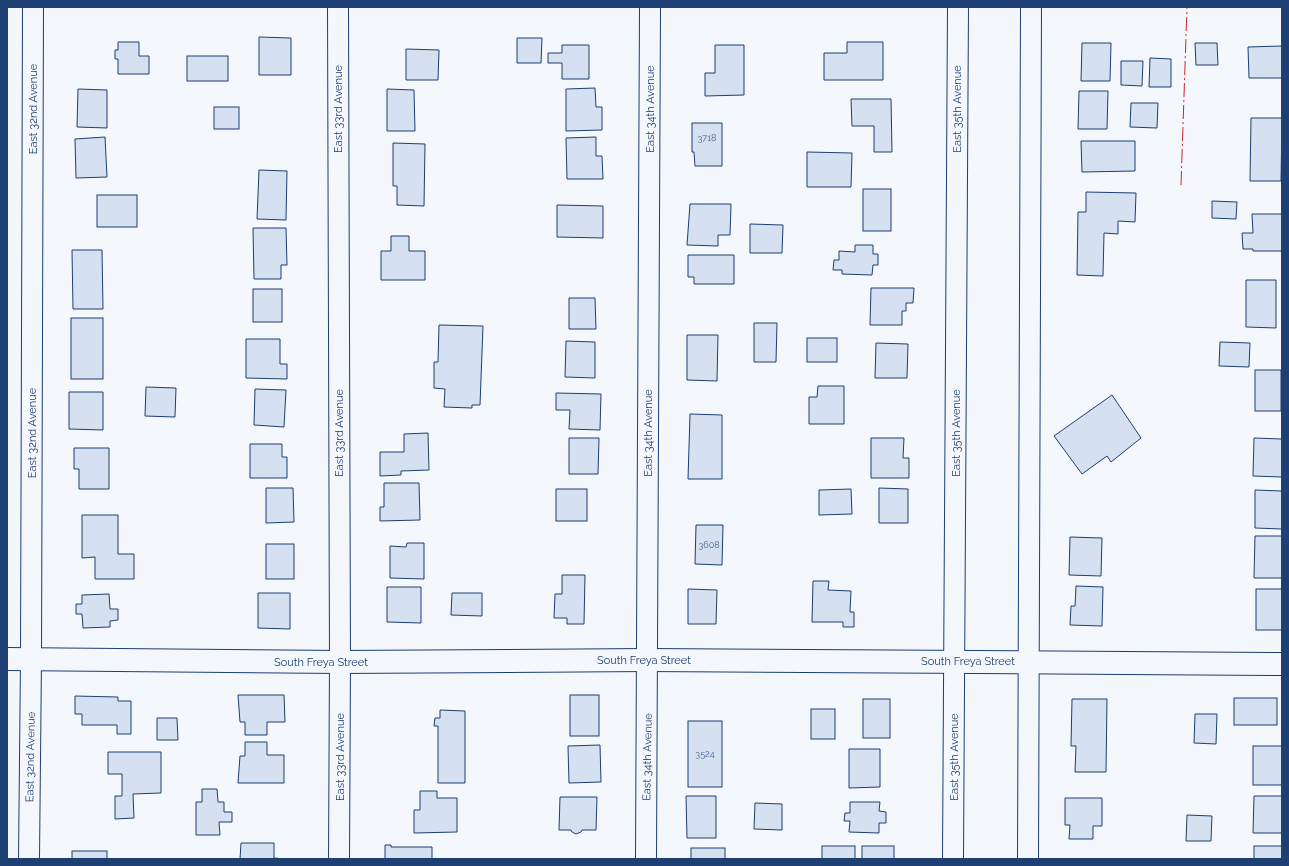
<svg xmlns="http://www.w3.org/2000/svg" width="1289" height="866" font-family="Raleway,sans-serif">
<rect width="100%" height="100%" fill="#f4f7fb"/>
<g fill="#d5e0f0" stroke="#1d3f73">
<polygon points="259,37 291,38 291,75 259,75"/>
<polygon points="517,38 542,38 541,63 517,63"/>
<polygon points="118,42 139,42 139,56 149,56 149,74 118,74 118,59 115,59 115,50 118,50"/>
<polygon points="847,42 883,42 883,80 824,80 824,53 847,53"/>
<polygon points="1082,43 1111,43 1110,81 1081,81"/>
<polygon points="1195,43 1217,43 1218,65 1196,65"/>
<polygon points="562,45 589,45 589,79 562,79 562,63 548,63 548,53 562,53"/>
<polygon points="715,45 744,45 744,95 705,96 705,73 715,73"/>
<polygon points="1282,46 1282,78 1249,78 1248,47"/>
<polygon points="406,49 439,50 438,80 406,80"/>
<rect x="187" y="56" width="41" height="25"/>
<polygon points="1150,58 1171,59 1171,87 1149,87"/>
<polygon points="1121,61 1143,61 1142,86 1121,85"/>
<polygon points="595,88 596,107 602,107 602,130 566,131 566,89"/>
<polygon points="78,89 107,90 107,128 77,127"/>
<polygon points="387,89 414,90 415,131 387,131"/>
<polygon points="1079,91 1108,91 1107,129 1078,129"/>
<polygon points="851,99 891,99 892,152 874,152 874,126 852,126"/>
<polygon points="1131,103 1158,103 1157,128 1130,127"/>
<rect x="214" y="107" width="25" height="22"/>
<polygon points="1251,118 1282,118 1281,181 1250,181"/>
<polygon points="692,123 722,123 722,166 695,166 694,152 692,152"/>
<polygon points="105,137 107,177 76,178 75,139"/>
<polygon points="596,137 596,156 602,156 603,179 567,179 566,138"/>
<polygon points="1081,141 1135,141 1135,171 1082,172"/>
<polygon points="393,143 425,144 424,206 397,205 397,186 393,186"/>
<polygon points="807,152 852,153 851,187 807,187"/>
<polygon points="259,170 287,171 286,220 257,219"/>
<rect x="863" y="189" width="28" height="42"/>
<polygon points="1086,192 1136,193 1135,222 1118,221 1118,234 1104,233 1103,276 1077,275 1078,212 1086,212"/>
<rect x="97" y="195" width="40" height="32"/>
<polygon points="1212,201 1237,202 1236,219 1212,218"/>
<polygon points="690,204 731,204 730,235 718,235 718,246 687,245"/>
<polygon points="557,205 603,206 603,238 557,237"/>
<polygon points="1252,214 1282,214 1282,251 1253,251 1253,249 1243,249 1242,233 1253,233"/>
<polygon points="750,224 783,225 782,253 750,253"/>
<polygon points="253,228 286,228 287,265 281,265 281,279 254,279"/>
<polygon points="391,236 409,236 409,251 425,251 425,280 381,280 381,251 391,251"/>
<polygon points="855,245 873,245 873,254 878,254 878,265 873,265 872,275 842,274 842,270 833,270 834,260 839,260 839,251 855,252"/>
<polygon points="72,250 102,250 103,309 73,309"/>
<polygon points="688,255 734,255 734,284 694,284 694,277 688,277"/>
<polygon points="1246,280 1276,280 1276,328 1246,327"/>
<polygon points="871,288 914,288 913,303 906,303 906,311 902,311 902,325 870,325"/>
<rect x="253" y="289" width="29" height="33"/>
<polygon points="569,298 595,298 596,329 569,329"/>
<rect x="71" y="318" width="32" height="61"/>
<polygon points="754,323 777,323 776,362 754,362"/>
<polygon points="439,325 483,326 480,405 472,405 472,408 444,407 445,389 434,388 434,362 438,362"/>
<polygon points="687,335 718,335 717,381 687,380"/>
<rect x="807" y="338" width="30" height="24"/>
<polygon points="246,339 280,339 280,364 287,364 287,379 246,378"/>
<polygon points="566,341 595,342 595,378 565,377"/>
<polygon points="1220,342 1250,343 1249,367 1219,366"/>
<polygon points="876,343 908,344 907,378 875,378"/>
<rect x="1255" y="370" width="26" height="41"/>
<polygon points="818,386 844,386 844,424 809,424 809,397 817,397"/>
<polygon points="146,387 176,388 175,417 145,416"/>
<polygon points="255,389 286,390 284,427 254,425"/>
<polygon points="69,392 103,392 103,430 69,429"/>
<polygon points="556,393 601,394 600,430 569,429 570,410 556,410"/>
<polygon points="1112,395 1141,438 1111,462 1107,456 1082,474 1054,436"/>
<polygon points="690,414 722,415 722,479 688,479"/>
<polygon points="428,433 429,470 401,471 401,475 380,476 380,452 404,452 404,434"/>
<polygon points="569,438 599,438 598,474 569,474"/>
<polygon points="871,438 904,438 903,458 909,458 909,478 871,478"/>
<polygon points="1254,438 1282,439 1282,477 1253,476"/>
<polygon points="250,444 282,444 282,457 287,457 287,478 250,478"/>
<polygon points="74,448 109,448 109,489 79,489 79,469 74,469"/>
<polygon points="384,483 419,483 420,520 380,521 380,507 384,507"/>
<polygon points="266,488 293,488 294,522 266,523"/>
<polygon points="879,488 908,489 908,523 879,523"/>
<rect x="556" y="489" width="31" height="32"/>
<polygon points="851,489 852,514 819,515 819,490"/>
<polygon points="1255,490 1282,491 1282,529 1255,528"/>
<polygon points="82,515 118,515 118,554 134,554 134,579 95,579 95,557 82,558"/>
<polygon points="696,525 723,525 722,565 695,564"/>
<polygon points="1255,536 1282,536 1282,578 1254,578"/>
<polygon points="1070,537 1102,538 1101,576 1069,575"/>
<polygon points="407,543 424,543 424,579 390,578 390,546 406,547"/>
<rect x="266" y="544" width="28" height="35"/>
<polygon points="562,575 585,575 584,624 567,624 567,618 554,618 555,594 562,594"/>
<polygon points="813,581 829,581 828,590 851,591 850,612 854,612 854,627 843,627 843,622 812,622"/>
<polygon points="1076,586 1103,587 1102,626 1070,625 1071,606 1075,606"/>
<polygon points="387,587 421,587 421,623 387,622"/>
<polygon points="688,589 717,590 716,624 688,624"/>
<rect x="1256" y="589" width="26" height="41"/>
<polygon points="258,593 290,593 290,629 258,628"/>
<polygon points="452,593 482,593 482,616 451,615"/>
<polygon points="109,594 110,609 118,609 118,620 110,621 110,627 83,628 82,614 76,614 76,604 82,604 82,595"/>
<polygon points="238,695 284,695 285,722 267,722 267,735 245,735 245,722 240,722"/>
<rect x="570" y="695" width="29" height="41"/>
<polygon points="75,696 118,697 118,701 131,701 131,734 117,734 117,725 82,725 82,714 75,714"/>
<rect x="1234" y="698" width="43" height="27"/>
<rect x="863" y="699" width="27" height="39"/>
<polygon points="1072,699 1107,699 1106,772 1075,772 1076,746 1071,746"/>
<rect x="811" y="709" width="24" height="30"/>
<polygon points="440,710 465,711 465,783 438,783 438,726 434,726 435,718 440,718"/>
<polygon points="1195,714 1217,714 1216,744 1194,743"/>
<polygon points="157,718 177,718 178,740 157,740"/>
<rect x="688" y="721" width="34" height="66"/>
<polygon points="245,742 267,742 267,755 284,755 284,783 238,783 240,756 245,756"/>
<polygon points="600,745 601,782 569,783 568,746"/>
<rect x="1253" y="746" width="29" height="39"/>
<polygon points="849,749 880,749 880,787 849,788"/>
<polygon points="108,752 161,752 161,793 133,794 134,818 115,819 115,796 122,796 122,774 108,774"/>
<polygon points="202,789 217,789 218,802 224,802 224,812 232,812 232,822 219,822 220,835 196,835 196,802 202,802"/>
<polygon points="420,791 437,791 437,798 457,798 457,832 414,833 414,810 420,810"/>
<polygon points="686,796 716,796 716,838 687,838"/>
<polygon points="1254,796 1282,796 1282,833 1253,833"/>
<polygon points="560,797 597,797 596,830 582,830 581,832 576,834 572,832 571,830 559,830"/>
<polygon points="1065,798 1102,798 1102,826 1093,826 1093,839 1069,839 1070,825 1065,825"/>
<polygon points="850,802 880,802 879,811 886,812 886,823 879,823 879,833 849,832 850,821 844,821 845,813 850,813"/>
<polygon points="755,803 782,804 782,830 754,829"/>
<polygon points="1187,815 1212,816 1211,841 1186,841"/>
<polygon points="241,843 274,843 274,858 285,859 240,859"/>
<polygon points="385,845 391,845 391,847 432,847 432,859 385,859"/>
<rect x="822" y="846" width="33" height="13"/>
<rect x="862" y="846" width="32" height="13"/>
<rect x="1254" y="846" width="28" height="13"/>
<rect x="691" y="848" width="34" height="11"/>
<rect x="72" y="851" width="35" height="8"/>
</g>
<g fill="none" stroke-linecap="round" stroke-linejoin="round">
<defs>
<g id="street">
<polyline points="338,7 340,662 339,859"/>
<polyline points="29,859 31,659 33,7"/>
<polyline points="646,859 650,7"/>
<polyline points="953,859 958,7"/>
<polyline points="1028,859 1031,7"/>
</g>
<polyline id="secondary" points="7,659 340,662 647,660 1282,664"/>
</defs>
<use href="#street" stroke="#1d3f73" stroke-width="22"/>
<use href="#secondary" stroke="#1d3f73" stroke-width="24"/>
<use href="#street" stroke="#f4f7fb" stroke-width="20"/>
<use href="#secondary" stroke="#f4f7fb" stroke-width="22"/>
<polyline stroke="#c62828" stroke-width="1" stroke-dasharray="14 3 2 3" stroke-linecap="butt" points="1181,185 1187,7"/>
</g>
<g text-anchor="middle" stroke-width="3" stroke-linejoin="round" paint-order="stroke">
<g font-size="9" fill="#4b6792">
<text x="707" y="141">3718</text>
<text x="709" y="548">3608</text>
<text x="705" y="757">3524</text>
</g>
<g font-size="11" fill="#1d3f73" stroke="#f4f7fb">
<text transform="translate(33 109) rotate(-90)" y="4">East 32nd Avenue</text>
<text transform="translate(338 109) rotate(-90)" y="4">East 33rd Avenue</text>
<text transform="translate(650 109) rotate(-90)" y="4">East 34th Avenue</text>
<text transform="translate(957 109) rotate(-90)" y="4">East 35th Avenue</text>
<text transform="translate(32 433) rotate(-90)" y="4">East 32nd Avenue</text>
<text transform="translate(339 433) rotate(-90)" y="4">East 33rd Avenue</text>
<text transform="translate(648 433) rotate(-90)" y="4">East 34th Avenue</text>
<text transform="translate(956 433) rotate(-90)" y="4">East 35th Avenue</text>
<text x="644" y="664">South Freya Street</text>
<text x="968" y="665">South Freya Street</text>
<text x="321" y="666">South Freya Street</text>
<text transform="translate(30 757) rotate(-89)" y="4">East 32nd Avenue</text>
<text transform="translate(340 757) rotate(-90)" y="4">East 33rd Avenue</text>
<text transform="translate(647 757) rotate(-89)" y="4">East 34th Avenue</text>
<text transform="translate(954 757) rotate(-90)" y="4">East 35th Avenue</text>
</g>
</g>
<rect width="1289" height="866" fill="none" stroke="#1d3f73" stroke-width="16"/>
</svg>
